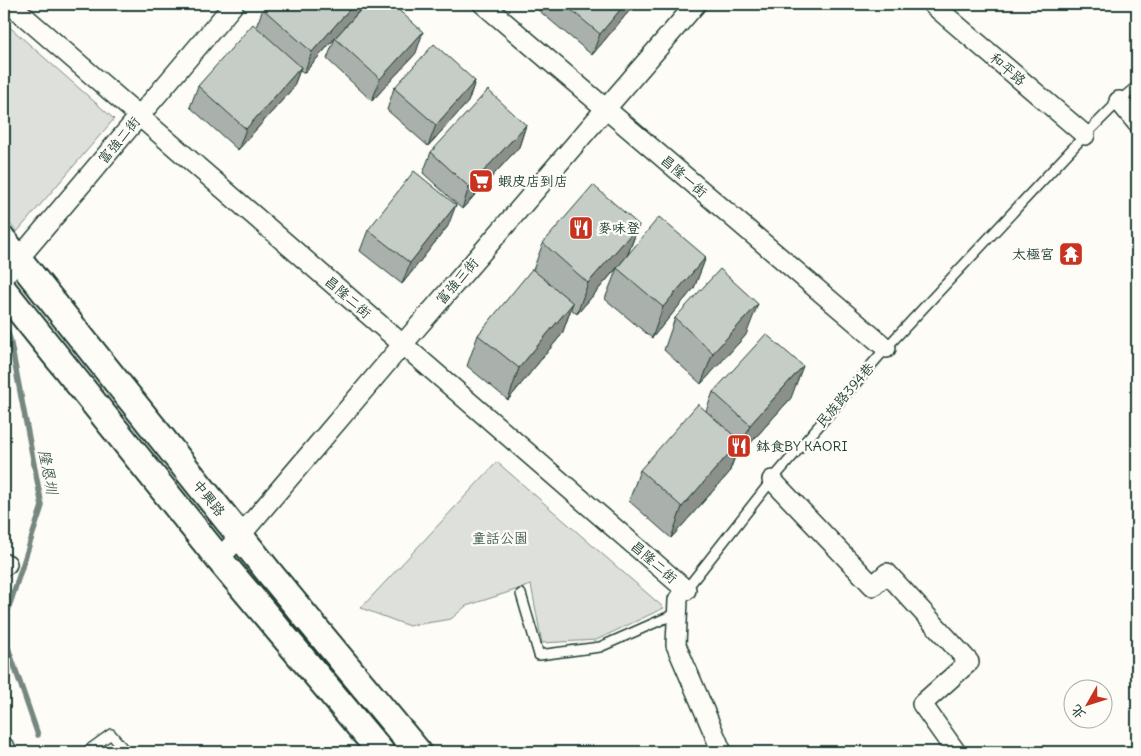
<svg xmlns="http://www.w3.org/2000/svg" width="1141" height="756" font-family="Delius,'LXGW WenKai TC',sans-serif">
<rect width="100%" height="100%" fill="#fdfcf7"/>
<filter id="ink" filterUnits="userSpaceOnUse"><feTurbulence type="fractalNoise" baseFrequency=".02" numOctaves="2"/><feDisplacementMap in="SourceGraphic" scale="10" xChannelSelector="R" yChannelSelector="G"/><feConvolveMatrix kernelMatrix="1 2 1 2 8 2 1 2 1" color-interpolation-filters="sRGB"/></filter>
<g filter="url(#ink)">
<g fill="#dde0db" stroke="#7e8e88">
<polygon points="4,22 114,119 17,232 4,217"/>
<polygon points="497,462 664,608 596,640 542,643 531,585 466,606 451,619 409,626 361,608"/>
</g>
<g fill="none" stroke-linecap="round" stroke-linejoin="round">
<g stroke="#75877f" stroke-width="5.5">
<polyline points="4,323 10,339 42,506 4,622"/>
<polyline points="4,636 38,735"/>
</g>
<defs>
<g id="lane">
<polyline points="684,592 772,480 886,348 1085,135 1119,101 1137,86"/>
<polyline points="521,594 539,655 600,647 677,613"/>
<polyline points="86,752 111,734 126,752"/>
</g>
<g id="street">
<polyline points="10,4 686,590"/>
<polyline points="483,4 886,348"/>
<polyline points="932,4 1085,135"/>
<polyline points="1119,101 1137,123"/>
<polyline points="4,276 234,4"/>
<polyline points="772,480 873,586 887,573 969,662 922,704 956,752"/>
<polyline points="219,559 240,536 403,344 696,4"/>
<polyline points="4,566 7,564"/>
<polyline points="678,600 676,645 722,752"/>
<polyline points="4,747 8,752"/>
</g>
<g id="secondary">
<polyline points="4,241 272,576 418,752"/>
<polyline points="4,291 219,559 381,752"/>
</g>
</defs>
<use href="#lane" stroke="#1f3d34" stroke-width="12"/>
<use href="#street" stroke="#1f3d34" stroke-width="22"/>
<use href="#secondary" stroke="#1f3d34" stroke-width="30"/>
<use href="#lane" stroke="#fdfcf7" stroke-width="9"/>
<use href="#street" stroke="#fdfcf7" stroke-width="19"/>
<use href="#secondary" stroke="#fdfcf7" stroke-width="26"/>
</g>
<g fill="#aab0ab" stroke="#1f3d34">
<polygon points="531,4 635,4 592,55"/>
<polygon points="263,9 360,10 304,73 300,70 293,88 238,150 190,107 198,86 256,27"/>
<polygon points="335,38 416,53 372,101 327,59"/>
<polygon points="475,81 468,102 428,146 387,110 394,88"/>
<polygon points="526,125 519,147 462,209 423,173 431,152"/>
<polygon points="639,225 628,254 706,257 694,288 652,338 605,299 617,268 577,314 571,309 562,334 508,400 467,366 478,335 533,270 543,243"/>
<polygon points="448,226 402,284 360,251 368,230"/>
<polygon points="675,318 746,335 701,384 664,350"/>
<polygon points="713,392 791,398 738,457 736,454 729,473 671,538 629,501 640,470 706,411"/>
</g>
<g fill="#8b908b" stroke="#1f3d34">
<polygon points="354,4 362,4 360,10 304,73 312,52"/>
<polygon points="625,4 635,4 592,55 600,34"/>
<polygon points="423,32 416,53 372,101 380,79"/>
<polygon points="301,67 293,88 238,150 246,129"/>
<polygon points="475,81 468,102 428,146 436,125"/>
<polygon points="526,125 519,147 462,209 469,187"/>
<polygon points="456,205 448,226 402,284 410,263"/>
<polygon points="639,225 627,256 577,314 588,283"/>
<polygon points="706,257 694,288 652,338 663,307"/>
<polygon points="573,303 562,334 508,400 519,368"/>
<polygon points="758,304 746,335 701,384 713,353"/>
<polygon points="803,366 791,398 738,457 750,425"/>
<polygon points="740,441 729,473 671,538 682,507"/>
</g>
<g fill="#c6cdc7" stroke="#1f3d34">
<polygon points="268,4 354,4 312,52 263,9"/>
<polygon points="366,4 392,4 423,32 380,79 335,38"/>
<polygon points="564,4 625,4 600,34"/>
<polygon points="253,24 301,67 246,129 198,86"/>
<polygon points="434,44 475,81 436,125 394,88"/>
<polygon points="488,90 526,125 469,187 431,152"/>
<polygon points="414,171 456,205 410,263 368,230"/>
<polygon points="593,185 639,225 588,283 543,243"/>
<polygon points="659,217 706,257 663,307 617,268"/>
<polygon points="532,269 573,303 519,368 478,335"/>
<polygon points="720,269 758,304 713,353 675,318"/>
<polygon points="766,334 803,366 750,425 713,392"/>
<polygon points="698,404 740,441 682,507 640,470"/>
</g>
</g>
<defs>
<symbol id="supermarket-square" viewBox="-11 -11 22 22"><rect x="-9" y="-9" width="18" height="18" rx="4" fill="#c8321e" stroke="#fdfcf7"/><path d="M-6-5.5h2.5l.6 2H6L4.5 2H-2.5L-4.4-4H-6ZM-1.5 3.2a1.3 1.3 0 1 0 .1 0ZM3 3.2a1.3 1.3 0 1 0 .1 0Z" fill="#fff"/></symbol>
<symbol id="restaurant-square" viewBox="-11 -11 22 22"><rect x="-9" y="-9" width="18" height="18" rx="4" fill="#c8321e" stroke="#fdfcf7"/><path d="M-5-6h1v4h1v-4h1v4h1v-4h1v5L-1.5 .5V6h-2V.5L-5-1ZM5-6V6H3V1.5H1.5Q1.5-4 5-6Z" fill="#fff"/></symbol>
<symbol id="temple-square" viewBox="-11 -11 22 22"><rect x="-9" y="-9" width="18" height="18" rx="4" fill="#c8321e" stroke="#fdfcf7"/><path d="M0-6L5-2H3V0L6.5 2.5H4V6H1.5V3h-3V6H-4V2.5H-6.5L-3 0V-2H-5Z" fill="#fff"/></symbol>
</defs>
<g fill-rule="evenodd">
<use href="#supermarket-square" x="467" y="167" width="28" height="28"/>
<use href="#restaurant-square" x="567" y="214" width="28" height="28"/>
<use href="#temple-square" x="1057" y="240" width="28" height="28"/>
<use href="#restaurant-square" x="725" y="432" width="28" height="28"/>
</g>
<g text-anchor="middle" stroke-width="4.5" stroke-linejoin="round" paint-order="stroke">
<g font-size="14" fill="#1f3d34" stroke="#fdfcf7">
<text transform="translate(1008 69) rotate(41)" y="5">和平路</text>
<text transform="translate(119 140) rotate(-50)" y="5">富強二街</text>
<text transform="translate(684 176) rotate(41)" y="5">昌隆一街</text>
<text transform="translate(457 281) rotate(-49)" y="5">富強三街</text>
<text transform="translate(348 297) rotate(41)" y="5">昌隆二街</text>
<text transform="translate(845 395) rotate(-49)" y="5">民族路394巷</text>
<text transform="translate(209 498) rotate(51)" y="5">中興路</text>
<text transform="translate(654 562) rotate(41)" y="5">昌隆二街</text>
</g>
<g font-size="14" fill="#1f3d34" stroke="#fdfcf7" text-anchor="start">
<text x="498" y="186">蝦皮店到店</text>
<text x="598" y="233">麥味登</text>
<text x="1054" y="259" text-anchor="end">太極宮</text>
<text x="756" y="451">鉢食BY KAORI</text>
</g>
<g font-size="14" fill="#455e55" stroke="#fdfcf7">
<text x="500" y="543">童話公園</text>
</g>
<g font-size="15" font-style="italic" fill="#435c53" stroke="#fdfcf7">
<text transform="translate(48 472) rotate(79)" y="5">隆恩圳</text>
</g>
</g>
<rect width="1141" height="756" fill="none" stroke="#fdfcf7" stroke-width="20"/>
<rect x="10" y="10" width="1121" height="736" fill="none" stroke="#1f3d34" stroke-width="2" filter="url(#ink)"/>
<g transform="translate(1088 704) rotate(231)"><circle r="24" fill="#fdfcf7" stroke="#a4b0a9"/>
<path d="M0-4L9 19L0 12L-9 19Z" fill="#c8321e"/>
<text y="-8" font-size="14" font-weight="bold" text-anchor="middle" fill="#1f3d34">北</text>
</g>
</svg>
